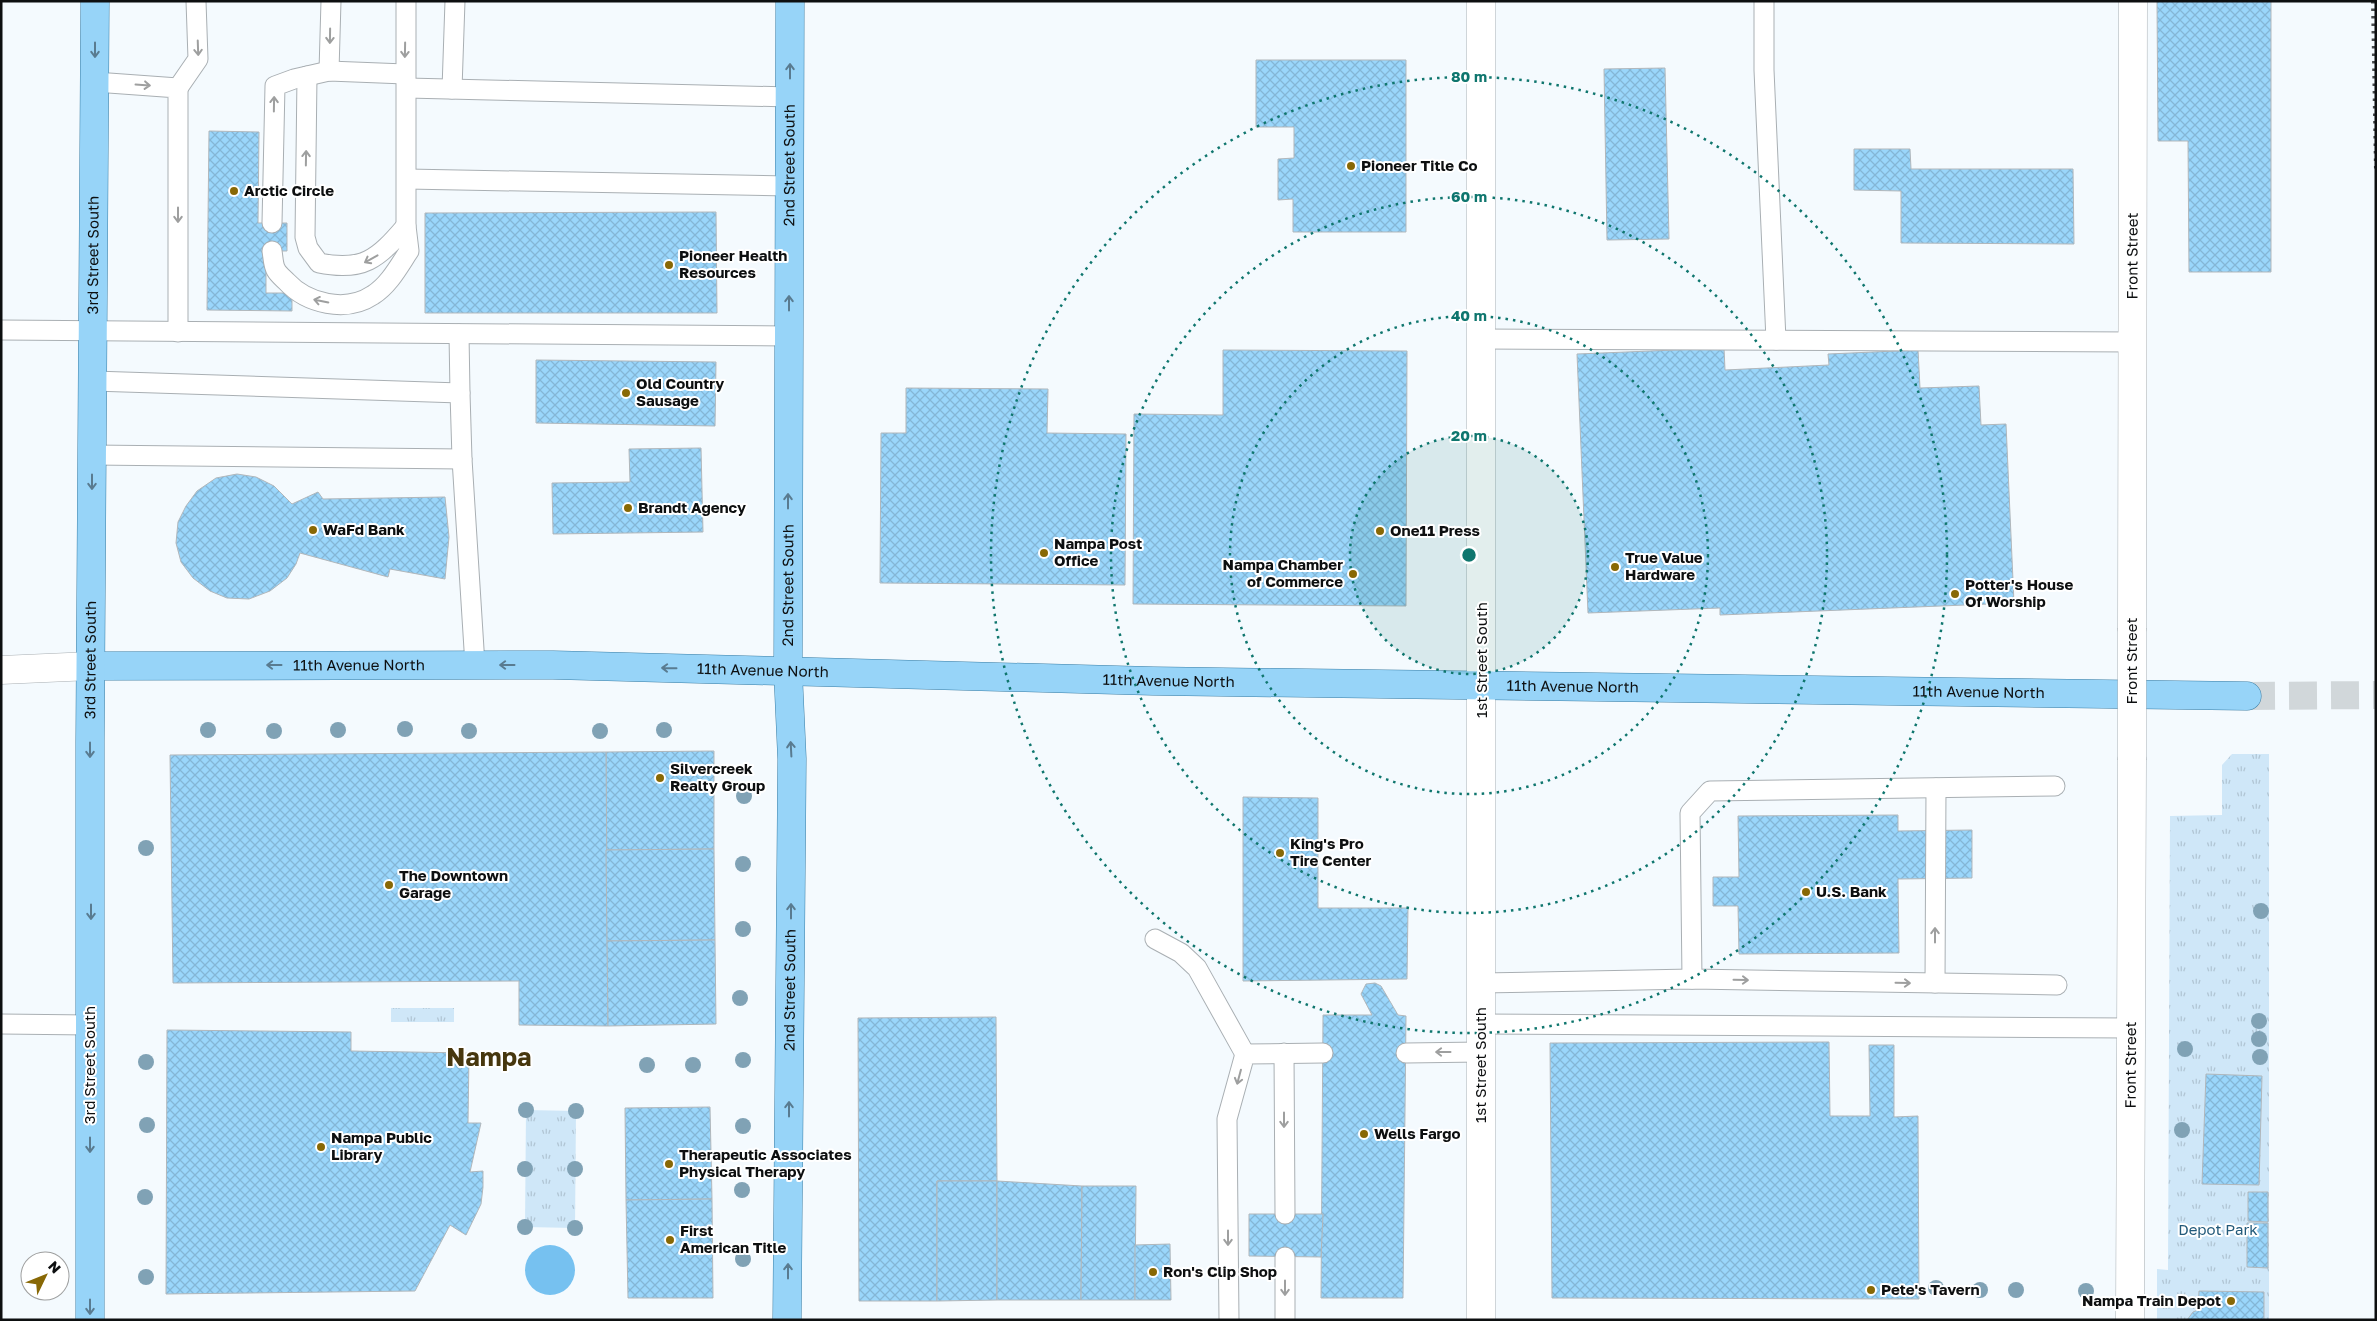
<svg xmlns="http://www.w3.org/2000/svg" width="2377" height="1321" font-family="'Golos Text',sans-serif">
<defs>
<pattern id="grass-tufts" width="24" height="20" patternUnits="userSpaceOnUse" patternTransform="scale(1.25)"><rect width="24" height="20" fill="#cfe7f8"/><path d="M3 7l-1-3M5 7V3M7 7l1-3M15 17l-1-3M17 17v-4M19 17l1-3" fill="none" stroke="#b1c5d4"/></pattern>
<pattern id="building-cross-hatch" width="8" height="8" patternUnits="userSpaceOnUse" patternTransform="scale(1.25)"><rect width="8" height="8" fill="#9ad6fb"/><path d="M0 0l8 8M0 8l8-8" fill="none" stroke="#84b6d6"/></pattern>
</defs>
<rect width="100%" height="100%" fill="#f4fafe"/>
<g fill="url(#grass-tufts)">
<polygon points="2232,754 2269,754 2269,1320 2157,1320 2157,1269 2168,1270 2170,816 2222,815 2222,765"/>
<rect x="391" y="1008" width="63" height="14"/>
<polygon points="526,1110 576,1111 575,1228 525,1227"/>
</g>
<circle fill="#76c1f0" cx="550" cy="1270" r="25"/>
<g fill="url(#building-cross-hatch)" stroke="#b1b7bb">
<polygon points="2157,1 2271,1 2271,272 2189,272 2188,141 2158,141"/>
<polygon points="1256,60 1406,60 1406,232 1293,232 1293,199 1278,200 1278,159 1294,158 1294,127 1256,127"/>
<polygon points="1665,68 1669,239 1607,240 1604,69"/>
<polygon points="209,131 259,132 258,223 287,223 287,251 266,251 266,293 292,293 292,311 207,310"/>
<polygon points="1854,149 1910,149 1911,169 2073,169 2074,244 1901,243 1901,191 1854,190"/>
<polygon points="716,212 717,313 425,313 425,213"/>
<polygon points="1724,348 1725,370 1829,365 1828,354 1918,350 1920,388 1979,386 1981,425 2006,424 2014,603 1720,615 1720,608 1588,613 1577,354"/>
<polygon points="1223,350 1407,351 1406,606 1133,604 1134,414 1223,415"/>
<polygon points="536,360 716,362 715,426 536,423"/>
<polygon points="906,388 1048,389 1047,433 1126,434 1125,585 880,583 881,433 906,433"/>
<polygon points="701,448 703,532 553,534 552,483 630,482 629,449"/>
<polygon points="237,474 256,477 274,486 292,504 318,492 323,499 445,497 449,537 445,579 390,569 388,577 300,553 296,564 287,578 270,591 249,599 227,598 210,591 193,578 181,562 176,543 178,522 186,506 197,491 216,478"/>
<polygon points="714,751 714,849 606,850 606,752"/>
<polygon points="606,752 608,1026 519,1025 519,981 173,983 170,755"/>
<polygon points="1243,797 1318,798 1318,908 1408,908 1407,979 1243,981"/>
<polygon points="1898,815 1898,831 1972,830 1972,878 1898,879 1899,953 1739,954 1738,906 1713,906 1713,877 1739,877 1738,816"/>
<polygon points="714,849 715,940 607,941 606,850"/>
<polygon points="715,940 716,1024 608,1026 607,941"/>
<polygon points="1375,983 1381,986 1398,1015 1406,1016 1403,1298 1321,1298 1323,1015 1372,1015 1361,994 1366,984"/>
<polygon points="996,1017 997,1181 937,1181 937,1301 859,1301 858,1018"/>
<polygon points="167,1030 351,1032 351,1051 469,1053 468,1123 481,1123 470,1172 483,1171 483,1187 481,1204 466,1235 450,1225 415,1291 166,1294"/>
<polygon points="1829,1042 1830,1116 1870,1116 1869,1045 1894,1045 1894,1117 1918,1116 1919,1299 1552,1298 1550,1043"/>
<polygon points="2206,1074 2262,1076 2259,1185 2202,1184"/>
<polygon points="710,1107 712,1199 626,1200 625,1108"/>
<polygon points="937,1181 997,1181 997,1300 937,1301"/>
<polygon points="997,1181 1082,1186 1081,1300 997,1300"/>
<polygon points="1082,1186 1136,1186 1135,1300 1081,1300"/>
<polygon points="2248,1192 2268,1192 2268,1222 2248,1221"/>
<polygon points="712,1199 713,1298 628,1298 626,1200"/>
<polygon points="1249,1214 1323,1214 1321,1257 1249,1256"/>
<polygon points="2247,1223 2268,1223 2268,1268 2247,1267"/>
<polygon points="1170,1244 1171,1300 1135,1300 1135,1245"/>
<polygon points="2199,1291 2264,1292 2264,1320 2187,1320 2193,1312 2198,1310"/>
</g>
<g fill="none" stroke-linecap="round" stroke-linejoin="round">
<polyline stroke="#d1d7da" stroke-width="28" stroke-dasharray="28 14" stroke-linecap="butt" points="2247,696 2376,695"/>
<defs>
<g id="service">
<polyline points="1764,1 1764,70 1776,340"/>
<polyline points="329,71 331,1"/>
<path d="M307,76L305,237L308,248L319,263C363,272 378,259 406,226"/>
<polyline points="95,82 178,88 178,332"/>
<polyline points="178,88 198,59 196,1"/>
<polyline points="407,88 790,97"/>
<polyline points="452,89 455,1"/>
<polyline points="407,179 789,186"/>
<polyline points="272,223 275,86 294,79 329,71 405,74"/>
<path d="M272,251C273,256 273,265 276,270C278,274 283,278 286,281C307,304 346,313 373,295C389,285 399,266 409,251L406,226V1"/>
<polyline points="1,330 789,336"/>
<polyline points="459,334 460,393"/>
<polyline points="1482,339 2134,342"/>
<polyline points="93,381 460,393 462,459 475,665"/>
<polyline points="92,455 462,459"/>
<polyline points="1155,939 1181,953 1197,968 1245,1054"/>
<polyline points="1692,979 1690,813 1710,791 2055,786"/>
<polyline points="1481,983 1692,979 2057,985"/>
<polyline points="1935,983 1936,788"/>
<polyline points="1,1024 90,1025"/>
<polyline points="1481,1024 2131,1028"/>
<polyline points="1284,1053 1285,1214"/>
<polyline points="1406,1053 1481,1052"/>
<polyline points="1229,1320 1227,1119 1245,1054 1323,1053"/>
<polyline points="1285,1320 1285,1257"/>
</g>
<g id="minor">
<path id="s1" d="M2132,628L2133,1"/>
<polyline points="1,670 91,666"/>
<path id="s2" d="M2130,1320L2132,760"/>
</g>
<polyline id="tertiary" points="1481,1320 1481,1"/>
<g id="primary">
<path id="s3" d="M91,666L553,665L1153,681L2247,696"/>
<path id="s4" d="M90,1320V743L95,1"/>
<path id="s5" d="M787,1320L792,759L788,672L790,1"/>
</g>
</defs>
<use href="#service" stroke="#a9afb3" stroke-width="21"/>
<use href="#minor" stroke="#a9afb3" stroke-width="29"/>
<use href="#tertiary" stroke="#a9afb3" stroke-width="29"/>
<use href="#primary" stroke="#397da4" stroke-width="29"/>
<use href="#service" stroke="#fff" stroke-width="19"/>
<use href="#minor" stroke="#fff" stroke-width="28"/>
<use href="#tertiary" stroke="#fff" stroke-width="28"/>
<use href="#primary" stroke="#97d4f8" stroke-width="28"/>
<polyline stroke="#484b4d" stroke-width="4" stroke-dasharray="2.5 5" stroke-linecap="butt" points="2373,1 2376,170"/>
<defs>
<polyline id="minor-bridge" points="2132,760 2132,628"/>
</defs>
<use href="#minor-bridge" stroke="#a9afb3" stroke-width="29" stroke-linecap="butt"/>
<use href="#minor-bridge" stroke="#fff" stroke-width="28"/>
</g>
<g fill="#80a2b5">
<circle cx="405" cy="729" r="8"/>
<circle cx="208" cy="730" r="8"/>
<circle cx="338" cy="730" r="8"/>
<circle cx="664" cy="730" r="8"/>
<circle cx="274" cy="731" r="8"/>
<circle cx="469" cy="731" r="8"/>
<circle cx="600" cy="731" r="8"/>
<circle cx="744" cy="796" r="8"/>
<circle cx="146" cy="848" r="8"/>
<circle cx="743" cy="864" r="8"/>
<circle cx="2261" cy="911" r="8"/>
<circle cx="743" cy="929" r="8"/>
<circle cx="740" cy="998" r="8"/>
<circle cx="2259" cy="1021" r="8"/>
<circle cx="2259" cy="1039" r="8"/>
<circle cx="2185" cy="1049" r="8"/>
<circle cx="2260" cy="1057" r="8"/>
<circle cx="743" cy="1060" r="8"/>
<circle cx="146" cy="1062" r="8"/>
<circle cx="647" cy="1065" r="8"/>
<circle cx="693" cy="1065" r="8"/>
<circle cx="526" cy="1110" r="8"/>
<circle cx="576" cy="1111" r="8"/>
<circle cx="147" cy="1125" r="8"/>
<circle cx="743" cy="1126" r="8"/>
<circle cx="2182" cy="1130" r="8"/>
<circle cx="525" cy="1169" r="8"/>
<circle cx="575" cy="1169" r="8"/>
<circle cx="742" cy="1190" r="8"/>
<circle cx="145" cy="1197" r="8"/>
<circle cx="525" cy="1227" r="8"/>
<circle cx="575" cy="1228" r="8"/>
<circle cx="743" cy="1259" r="8"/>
<circle cx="146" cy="1277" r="8"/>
<circle cx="1936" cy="1288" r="8"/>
<circle cx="1980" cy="1290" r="8"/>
<circle cx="2016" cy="1290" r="8"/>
<circle cx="2086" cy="1291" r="8"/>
</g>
<defs><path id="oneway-shaft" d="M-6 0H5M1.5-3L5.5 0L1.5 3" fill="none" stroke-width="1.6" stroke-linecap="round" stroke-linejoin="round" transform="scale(1.25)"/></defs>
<g stroke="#9e9f9f">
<use href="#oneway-shaft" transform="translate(330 36) rotate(91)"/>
<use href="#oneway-shaft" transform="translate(198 48) rotate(88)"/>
<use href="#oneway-shaft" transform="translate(405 50) rotate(91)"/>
<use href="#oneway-shaft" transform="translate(143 85) rotate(4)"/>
<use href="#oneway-shaft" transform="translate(274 104) rotate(-89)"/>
<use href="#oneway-shaft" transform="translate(306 158) rotate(-89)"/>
<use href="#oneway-shaft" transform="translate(178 215) rotate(90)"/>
<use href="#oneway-shaft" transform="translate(371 259) rotate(151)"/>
<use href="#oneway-shaft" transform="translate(321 301) rotate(-169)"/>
<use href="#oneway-shaft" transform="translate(1935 935) rotate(-90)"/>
<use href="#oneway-shaft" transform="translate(1741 980) rotate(1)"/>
<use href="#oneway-shaft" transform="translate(1903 983) rotate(1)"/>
<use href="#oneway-shaft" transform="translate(1443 1052) rotate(180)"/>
<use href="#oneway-shaft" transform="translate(1239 1077) rotate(105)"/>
<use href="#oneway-shaft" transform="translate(1284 1120) rotate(90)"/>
<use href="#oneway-shaft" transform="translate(1228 1238) rotate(90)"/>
<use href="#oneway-shaft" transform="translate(1285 1288) rotate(90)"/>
</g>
<g stroke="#597b90">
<use href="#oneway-shaft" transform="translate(95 50) rotate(90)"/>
<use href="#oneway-shaft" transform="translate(790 71) rotate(-90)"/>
<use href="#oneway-shaft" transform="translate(789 303) rotate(-90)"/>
<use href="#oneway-shaft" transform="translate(92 482) rotate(90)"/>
<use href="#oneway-shaft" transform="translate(788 501) rotate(-90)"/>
<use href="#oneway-shaft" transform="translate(274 665) rotate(-180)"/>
<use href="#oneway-shaft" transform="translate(507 665) rotate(180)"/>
<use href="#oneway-shaft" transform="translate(669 668) rotate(-179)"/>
<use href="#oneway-shaft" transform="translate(791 749) rotate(-93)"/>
<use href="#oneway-shaft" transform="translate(90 750) rotate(90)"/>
<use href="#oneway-shaft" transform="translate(791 911) rotate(-90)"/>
<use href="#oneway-shaft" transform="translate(91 912) rotate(90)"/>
<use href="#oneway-shaft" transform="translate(789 1109) rotate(-90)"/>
<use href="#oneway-shaft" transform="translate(90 1145) rotate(90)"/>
<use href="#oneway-shaft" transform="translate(788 1271) rotate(-90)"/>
<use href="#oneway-shaft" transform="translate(90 1307) rotate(90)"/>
</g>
<circle cx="1469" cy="555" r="119" fill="#0f766e" fill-opacity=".12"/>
<g fill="none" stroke="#0f766e" stroke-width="2.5" stroke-dasharray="2.5 5">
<circle cx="1469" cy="555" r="119"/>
<circle cx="1469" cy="555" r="239"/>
<circle cx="1469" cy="555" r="358"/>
<circle cx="1469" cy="555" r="478"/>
</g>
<g fill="#886805" stroke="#fff" stroke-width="2">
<circle cx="1351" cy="166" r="5"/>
<circle cx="234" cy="191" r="5"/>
<circle cx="669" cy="265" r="5"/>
<circle cx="626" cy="393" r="5"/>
<circle cx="628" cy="508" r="5"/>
<circle cx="313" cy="530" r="5"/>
<circle cx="1380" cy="531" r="5"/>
<circle cx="1044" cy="553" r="5"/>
<circle cx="1615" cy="567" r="5"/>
<circle cx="1353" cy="574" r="5"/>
<circle cx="1955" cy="594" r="5"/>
<circle cx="660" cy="778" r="5"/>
<circle cx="1280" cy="853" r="5"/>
<circle cx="389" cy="885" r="5"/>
<circle cx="1806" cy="892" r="5"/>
<circle cx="1364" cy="1134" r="5"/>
<circle cx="321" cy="1147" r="5"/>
<circle cx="669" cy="1164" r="5"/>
<circle cx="670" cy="1240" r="5"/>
<circle cx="1153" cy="1272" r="5"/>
<circle cx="1871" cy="1290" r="5"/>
<circle cx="2231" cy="1301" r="5"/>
</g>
<g text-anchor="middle" stroke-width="4" stroke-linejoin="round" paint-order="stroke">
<g font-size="15" fill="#0d0f10" stroke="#fff">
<text dy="5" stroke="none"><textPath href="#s5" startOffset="1155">2nd Street South</textPath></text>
<text dy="5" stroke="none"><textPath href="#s4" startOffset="1065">3rd Street South</textPath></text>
<text dy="5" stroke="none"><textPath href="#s1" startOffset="372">Front Street</textPath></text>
<text dy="5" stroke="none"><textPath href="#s5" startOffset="735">2nd Street South</textPath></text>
<text dy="5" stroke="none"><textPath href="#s4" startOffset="660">3rd Street South</textPath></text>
<text transform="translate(1482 660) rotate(-90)" y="5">1st Street South</text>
<text transform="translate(2132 661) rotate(-90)" y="5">Front Street</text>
<text dy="5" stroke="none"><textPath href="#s3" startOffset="268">11th Avenue North</textPath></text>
<text dy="5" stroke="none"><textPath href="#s3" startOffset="672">11th Avenue North</textPath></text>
<text dy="5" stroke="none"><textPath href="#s3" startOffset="1078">11th Avenue North</textPath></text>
<text dy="5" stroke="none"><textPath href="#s3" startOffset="1482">11th Avenue North</textPath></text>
<text dy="5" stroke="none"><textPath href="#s3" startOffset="1888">11th Avenue North</textPath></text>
<text dy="5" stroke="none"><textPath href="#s5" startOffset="330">2nd Street South</textPath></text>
<text transform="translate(90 1065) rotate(-90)" y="5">3rd Street South</text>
<text transform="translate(1481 1065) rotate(-90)" y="5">1st Street South</text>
<text dy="5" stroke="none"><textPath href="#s2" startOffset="255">Front Street</textPath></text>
</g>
<g font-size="15" font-weight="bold" fill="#0d0f10" stroke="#fff" text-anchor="start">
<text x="1361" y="171">Pioneer Title Co</text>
<text x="244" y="196">Arctic Circle</text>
<text x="679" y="261">Pioneer Health<tspan x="679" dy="17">Resources</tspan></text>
<text x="636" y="389">Old Country<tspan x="636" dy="17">Sausage</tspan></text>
<text x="638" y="513">Brandt Agency</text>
<text x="323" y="535">WaFd Bank</text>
<text x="1390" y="536">One11 Press</text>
<text x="1054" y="549">Nampa Post<tspan x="1054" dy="17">Office</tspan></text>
<text x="1625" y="563">True Value<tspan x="1625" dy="17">Hardware</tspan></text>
<text x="1343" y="570" text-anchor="end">Nampa Chamber<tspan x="1343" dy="17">of Commerce</tspan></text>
<text x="1965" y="590">Potter's House<tspan x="1965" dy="17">Of Worship</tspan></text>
<text x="670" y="774">Silvercreek<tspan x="670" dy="17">Realty Group</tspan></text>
<text x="1290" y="849">King's Pro<tspan x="1290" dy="17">Tire Center</tspan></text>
<text x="399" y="881">The Downtown<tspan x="399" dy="17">Garage</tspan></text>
<text x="1816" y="897">U.S. Bank</text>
<text x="1374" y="1139">Wells Fargo</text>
<text x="331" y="1143">Nampa Public<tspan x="331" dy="17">Library</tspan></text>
<text x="679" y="1160">Therapeutic Associates<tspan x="679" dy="17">Physical Therapy</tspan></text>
<text x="680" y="1236">First<tspan x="680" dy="17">American Title</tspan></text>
<text x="1163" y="1277">Ron's Clip Shop</text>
<text x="1881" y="1295">Pete's Tavern</text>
<text x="2221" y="1306" text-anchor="end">Nampa Train Depot</text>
</g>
<g font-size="15" fill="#225a7a" stroke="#fff">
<text x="2218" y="1235">Depot Park</text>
</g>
<g font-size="25" font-weight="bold" fill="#47370e" stroke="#fff">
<text x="489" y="1066">Nampa</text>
</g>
</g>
<circle cx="1469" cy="555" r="8" fill="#0f766e" stroke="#fff" stroke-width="2.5"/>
<g font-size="15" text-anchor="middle" font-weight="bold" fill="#0f766e" stroke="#fff" stroke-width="4" stroke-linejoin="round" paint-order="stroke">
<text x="1469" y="82">80 m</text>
<text x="1469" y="202">60 m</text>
<text x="1469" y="321">40 m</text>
<text x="1469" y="441">20 m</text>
</g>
<rect width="2377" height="1321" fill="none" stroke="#0d0f10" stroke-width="5"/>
<g transform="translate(45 1276) rotate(47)"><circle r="24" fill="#ffffff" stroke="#9e9f9f"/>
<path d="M0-4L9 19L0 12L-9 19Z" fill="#886805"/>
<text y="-8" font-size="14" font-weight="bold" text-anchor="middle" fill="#0d0f10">N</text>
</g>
</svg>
